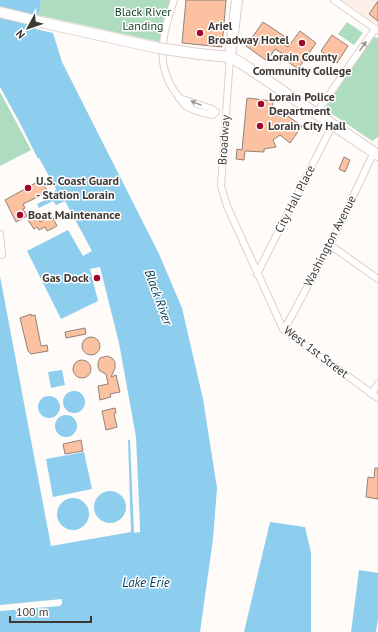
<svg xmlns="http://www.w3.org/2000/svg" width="378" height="632" font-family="'PT Sans',sans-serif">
<rect width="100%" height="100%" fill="#fefbf9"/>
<polygon fill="#fcefe8" points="342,0 378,0 378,25 357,10"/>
<g fill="#aedcbf">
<polygon points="41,0 170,0 164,17 160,42 38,15"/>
<polygon points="347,22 363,33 354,45 338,34"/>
<polygon points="375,37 378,38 378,137 372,141 328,111 326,107 371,39"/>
<polygon points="0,87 33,149 0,166"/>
</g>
<g fill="#8dceee">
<polygon points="0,0 41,0 36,29 53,33 62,62 159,254 182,308 203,399 217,488 213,539 200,632 0,632 0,276 51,546 131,532 128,440 130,440 134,533 140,532 140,526 136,437 119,343 100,267 90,269 98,301 61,319 27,251 68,230 83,256 92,251 65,201 56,205 53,201 39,208 37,204 51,197 56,189 39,158 38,159 0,87"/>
<polygon points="62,370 65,385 51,388 48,372"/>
<circle cx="74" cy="402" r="11"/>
<circle cx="49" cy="407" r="11"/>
<circle cx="66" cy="426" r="11"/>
<polygon points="84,452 92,489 53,497 46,459"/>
<circle cx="110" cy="507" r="16"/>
<circle cx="73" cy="514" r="16"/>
<polygon points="270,522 305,527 311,553 311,632 244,632"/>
<polygon points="359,570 378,573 378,618 376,632 351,632"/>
</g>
<g fill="#fefbf9">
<polygon points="0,87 21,125 38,159 36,159 0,92"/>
<polygon points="62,599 62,603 60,606 0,611 0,605"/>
</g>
<g fill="#fbc1a0" stroke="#90837b">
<polygon points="186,0 226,0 222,47 182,43"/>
<polygon points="378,1 378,21 369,14"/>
<polygon points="263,22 284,36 280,42 288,47 300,31 316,43 298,69 281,57 283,54 275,49 267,61 246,46"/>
<polygon points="332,35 348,46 337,63 321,51"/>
<polygon points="247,98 273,101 272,111 280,116 282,112 302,126 290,143 280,135 273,140 276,147 264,149 264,152 245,151 244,160 236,159 237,149 242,150"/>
<polygon points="344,157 350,160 345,172 339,169"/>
<polygon points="41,180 48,192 23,204 25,208 23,209 27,216 16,222 5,200"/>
<polygon points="37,215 40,222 52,216 57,226 47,231 45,227 39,230 37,227 34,229 28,220"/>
<polygon points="31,314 31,316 35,315 41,346 47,345 48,351 31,354 28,351 20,318"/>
<polygon points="85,328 86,334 66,338 65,332"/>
<circle cx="91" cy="346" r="9"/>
<polygon points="107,356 112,358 115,362 115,368 111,377 116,375 120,392 110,394 111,397 100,400 98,386 108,384 106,374 100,371 98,367 98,363 100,358"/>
<circle cx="82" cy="369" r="9"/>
<polygon points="115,408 116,413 114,414 117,427 106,430 102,411"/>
<polygon points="81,440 83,451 65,454 63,444"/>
<polygon points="375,468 378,468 378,499 366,497 368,477 374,478"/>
</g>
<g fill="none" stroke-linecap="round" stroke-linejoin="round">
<defs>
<g id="street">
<path d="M174,0C162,35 154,66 178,96C181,100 182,103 186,106C193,111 203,113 212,115L216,112L212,109L179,98"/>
<polyline points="334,0 377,30"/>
<polyline points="230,57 221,186 227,206 283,329 378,398"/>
<polyline points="317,112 375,29"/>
<polyline points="0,234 2,255"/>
<polyline points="330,245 378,279"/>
<polyline points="257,274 333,124"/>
<polyline points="284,330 330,245 374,152"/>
<polyline points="371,394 378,384"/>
</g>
<g id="primary">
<polyline points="0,12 45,23"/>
<polyline points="199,54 230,57 241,63 378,155"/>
<polyline points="230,57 237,0"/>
</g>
</defs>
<use href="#street" stroke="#dfd0c8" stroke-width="8"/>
<use href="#primary" stroke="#dfd0c8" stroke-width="12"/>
<use href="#street" stroke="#fff" stroke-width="6"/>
<use href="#primary" stroke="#fff" stroke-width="10"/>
<defs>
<polyline id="primary-bridge" points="45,23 158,48 199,54"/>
</defs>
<use href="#primary-bridge" stroke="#dfd0c8" stroke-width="12" stroke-linecap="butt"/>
<use href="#primary-bridge" stroke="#fff" stroke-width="10"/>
</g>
<defs><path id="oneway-solid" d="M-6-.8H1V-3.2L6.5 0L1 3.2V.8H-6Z"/></defs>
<g fill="#9e9c9a">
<use href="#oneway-solid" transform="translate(363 46) rotate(-55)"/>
<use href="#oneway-solid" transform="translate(196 103) rotate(-158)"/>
</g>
<g fill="#a4072a" stroke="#fff" stroke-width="1.5">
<circle cx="200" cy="33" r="4"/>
<circle cx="302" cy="43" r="4"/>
<circle cx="261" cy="104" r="4"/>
<circle cx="260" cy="126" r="4"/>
<circle cx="28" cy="188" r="4"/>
<circle cx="20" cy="215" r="4"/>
<circle cx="97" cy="278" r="4"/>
</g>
<g text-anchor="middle" stroke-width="3" stroke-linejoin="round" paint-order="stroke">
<g font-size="12" fill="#0f3d25" stroke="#fff">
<text x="143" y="16">Black River<tspan x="143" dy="14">Landing</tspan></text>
</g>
<g font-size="12" font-weight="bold" fill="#3e3935" stroke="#fff" text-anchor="start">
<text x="208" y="30">Ariel<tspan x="208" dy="14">Broadway Hotel</tspan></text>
<text x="302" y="61" text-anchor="middle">Lorain County<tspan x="302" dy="14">Community College</tspan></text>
<text x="269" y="101">Lorain Police<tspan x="269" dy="14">Department</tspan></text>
<text x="268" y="130">Lorain City Hall</text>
<text x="36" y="185">U.S. Coast Guard<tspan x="36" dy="14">- Station Lorain</tspan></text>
<text x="28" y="219">Boat Maintenance</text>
<text x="89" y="282" text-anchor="end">Gas Dock</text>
</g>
<g font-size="12" fill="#3e3935" stroke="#fff">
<text transform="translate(224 140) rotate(-86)" y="4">Broadway</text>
<text transform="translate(295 199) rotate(-63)" y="4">City Hall Place</text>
<text transform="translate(330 241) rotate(-63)" y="4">Washington Avenue</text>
<text transform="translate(316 352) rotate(37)" y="4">West 1st Street</text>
</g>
<g font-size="13" font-style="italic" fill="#043e54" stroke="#fff">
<text transform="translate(159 297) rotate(70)" y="5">Black River</text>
<text x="146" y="587">Lake Erie</text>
</g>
</g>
<g transform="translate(28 28) rotate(230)" stroke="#ffffff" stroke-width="3" paint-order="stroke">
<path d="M0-3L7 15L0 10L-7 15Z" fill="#3e3935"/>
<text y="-6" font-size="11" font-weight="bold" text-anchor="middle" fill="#3e3935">N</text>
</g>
<path d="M10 616v6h81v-6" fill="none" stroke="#3e3935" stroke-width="2"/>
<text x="16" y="616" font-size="12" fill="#3e3935" stroke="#ffffff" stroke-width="3" paint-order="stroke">100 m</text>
</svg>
